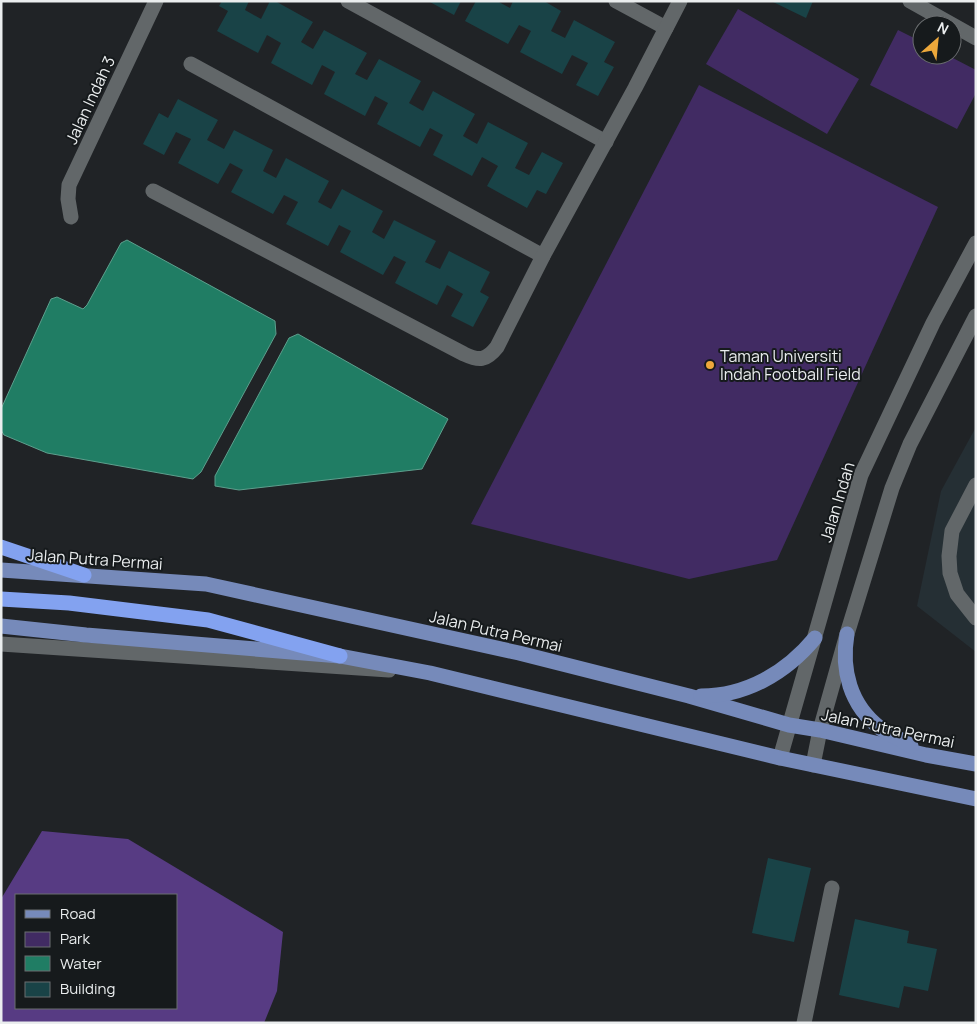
<svg xmlns="http://www.w3.org/2000/svg" width="977" height="1024" font-family="Manrope,sans-serif">
<rect width="100%" height="100%" fill="#202326"/>
<polygon fill="#252f34" points="976,427 976,652 917,606 941,491"/>
<g fill="#412b63">
<polygon points="738,9 859,79 827,134 706,64"/>
<polygon points="898,30 922,42 922,55 947,55 976,70 976,93 957,129 870,85"/>
<polygon points="699,85 938,207 777,560 689,579 471,524"/>
</g>
<path fill="#573b83" fill-rule="evenodd" d="M42,831L128,839L283,932L277,991L264,1023H1V899ZM16,895H176V1008H16Z"/>
<g fill="#207d64" stroke="#5d9f8d">
<polygon points="127,240 275,321 276,334 201,472 193,479 47,453 4,435 1,430 1,409 51,299 57,297 83,309 87,305 121,243"/>
<polygon points="298,334 448,419 422,469 239,490 215,486 215,476 289,338"/>
</g>
<g fill="#194347">
<polygon points="222,1 249,1 245,10 261,19 270,1 275,1 313,22 301,42 313,49 324,30 367,53 355,74 367,80 379,59 421,81 409,103 423,111 433,91 475,114 463,136 477,144 488,122 528,143 515,168 529,175 542,152 563,163 546,194 537,190 527,208 487,186 498,166 482,157 472,176 433,155 443,135 430,128 420,147 377,124 388,103 375,96 365,116 324,94 335,72 322,65 312,85 271,63 281,43 267,35 258,53 217,31 228,11 219,6"/>
<polygon points="428,1 461,1 454,15"/>
<polygon points="476,1 497,1 510,8 513,1 544,1 561,11 551,31 565,38 574,20 615,42 604,62 614,67 598,96 576,85 588,63 572,55 562,74 520,52 531,31 519,25 508,44 465,21"/>
<polygon points="771,1 813,1 806,18"/>
<polygon points="178,99 218,120 207,140 224,149 234,130 273,150 263,171 276,178 286,158 329,181 318,202 331,209 342,189 383,211 372,232 384,239 394,220 436,241 425,262 440,269 449,251 490,272 480,292 489,297 473,327 451,316 463,294 447,285 437,305 395,283 406,262 394,256 383,275 340,252 351,231 339,225 328,246 286,224 298,202 284,195 273,214 231,192 243,170 230,163 218,184 178,163 191,139 176,132 164,155 143,144 159,113 168,118"/>
<polygon points="768,858 811,868 794,942 752,933"/>
<polygon points="855,919 909,931 907,943 937,949 928,991 904,986 899,1008 839,995"/>
</g>
<g fill="none" stroke-linecap="round" stroke-linejoin="round">
<g stroke="#626769" stroke-width="15">
<polyline points="348,1 606,142"/>
<polyline points="616,1 666,28"/>
<polyline points="910,1 976,38"/>
<polyline points="191,64 543,256"/>
<path d="M153,191L464,354C479,361 486,361 497,347L543,256L635,88L680,1"/>
<polyline points="71,217 68,199 69,185 156,1"/>
<polyline points="976,485 952,531 949,556 950,573 957,594 976,618"/>
<polyline points="1,644 389,670"/>
<polyline points="780,758 861,475 933,323 976,243"/>
<polyline points="813,765 820,730 847,634 892,488 910,444 976,316"/>
<polyline points="804,1023 832,888"/>
</g>
<g stroke="#768aba" stroke-width="15">
<polyline points="1,570 206,584 519,653 689,696 789,725 820,730 926,755 976,764"/>
<polyline points="1,626 86,635 340,656 430,673 780,758 976,799"/>
<path d="M847,634C841,670 850,705 880,728C890,735 901,739 911,746"/>
<path d="M701,696C746,696 786,673 815,638"/>
</g>
<g stroke="#83a2f0" stroke-width="15">
<polyline points="1,547 84,575"/>
<polyline points="1,599 69,603 208,620 340,656"/>
</g>
</g>
<circle fill="#eda83b" stroke="#161a1c" stroke-width="2" cx="710" cy="365" r="5"/>
<g text-anchor="middle" stroke-width="4" stroke-linejoin="round" paint-order="stroke">
<g font-size="16" fill="#eaedee" stroke="#161a1c">
<text transform="translate(90 100) rotate(-65)" y="6">Jalan Indah 3</text>
<text transform="translate(837 502) rotate(-73)" y="6">Jalan Indah</text>
<text transform="translate(95 559) rotate(4)" y="6">Jalan Putra Permai</text>
<text transform="translate(496 631) rotate(13)" y="6">Jalan Putra Permai</text>
<text transform="translate(888 728) rotate(12)" y="6">Jalan Putra Permai</text>
</g>
<g font-size="16" fill="#eaedee" stroke="#161a1c" text-anchor="start">
<text x="720" y="362">Taman Universiti<tspan x="720" dy="18">Indah Football Field</tspan></text>
</g>
</g>
<rect width="977" height="1024" fill="none" stroke="#eaedee" stroke-width="5"/>
<rect x="15" y="894" width="162" height="115" fill="#161a1c" stroke="#6b6e70"/>
<rect x="25" y="910" width="25" height="8" fill="#768aba" stroke="#6b6e70"/>
<text x="60" y="919" font-size="15" fill="#eaedee">Road</text>
<rect x="25" y="932" width="25" height="15" fill="#412b63" stroke="#6b6e70"/>
<text x="60" y="944" font-size="15" fill="#eaedee">Park</text>
<rect x="25" y="956" width="25" height="15" fill="#207d64" stroke="#6b6e70"/>
<text x="60" y="969" font-size="15" fill="#eaedee">Water</text>
<rect x="25" y="982" width="25" height="15" fill="#194347" stroke="#6b6e70"/>
<text x="60" y="994" font-size="15" fill="#eaedee">Building</text>
<g transform="translate(937 40) rotate(27)"><circle r="24" fill="#161a1c" stroke="#6b6e70"/>
<path d="M0-4L9 19L0 12L-9 19Z" fill="#eda83b"/>
<text y="-8" font-size="14" font-weight="bold" text-anchor="middle" fill="#eaedee">N</text>
</g>
</svg>
